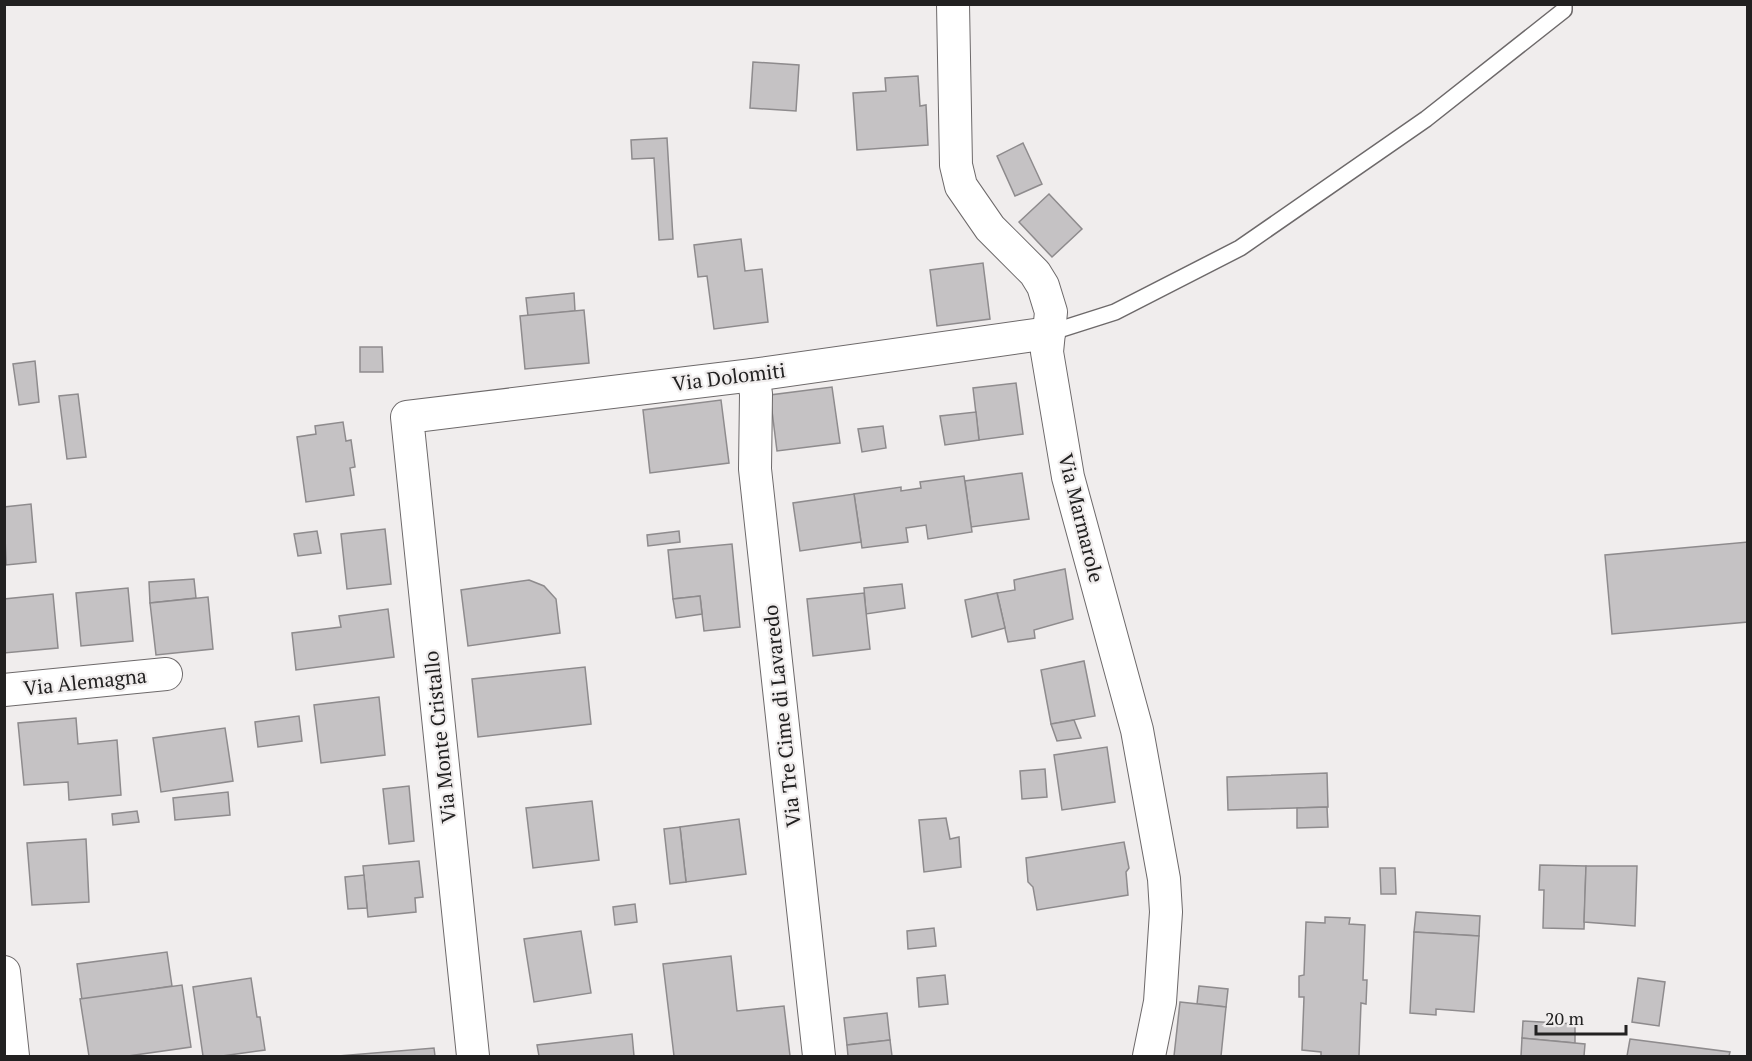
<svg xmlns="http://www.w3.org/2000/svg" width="1752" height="1061" font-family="'PT Serif',serif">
<rect width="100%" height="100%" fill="#f0eded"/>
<g fill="#c5c2c4" stroke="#8e8b8d" stroke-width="1.5">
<polygon points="753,62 799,65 796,111 750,108"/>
<polygon points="918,76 920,106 926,105 928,145 857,150 853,93 886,91 885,78"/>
<polygon points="667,138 673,239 659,240 654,158 632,159 631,140"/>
<polygon points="1023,143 1042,184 1015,196 997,156"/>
<polygon points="1049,194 1082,229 1052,257 1019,222"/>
<polygon points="741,239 745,271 762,269 768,322 714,329 707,276 698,277 694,245"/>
<polygon points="983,263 990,319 937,326 930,270"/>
<polygon points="574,293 575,311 528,316 526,298"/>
<polygon points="584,310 589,363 525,369 520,316"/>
<polygon points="360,347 382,347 383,372 360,372"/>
<polygon points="35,361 39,402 19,405 13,364"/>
<polygon points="1016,383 1023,434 979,440 973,388"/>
<polygon points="832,387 840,443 777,451 770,395"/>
<polygon points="78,394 86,457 67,459 59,396"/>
<polygon points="721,400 729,463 650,473 643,410"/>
<polygon points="976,412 979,440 945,445 940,416"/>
<polygon points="343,422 346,441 351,440 355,467 350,468 354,495 306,502 297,437 316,434 315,426"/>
<polygon points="883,426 886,448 862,452 858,429"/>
<polygon points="1022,473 1029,519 971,527 965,481"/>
<polygon points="964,476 972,532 928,539 926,525 906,528 908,542 862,548 854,494 901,487 901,491 921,488 920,482"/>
<polygon points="854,494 861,542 800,551 793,503"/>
<polygon points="31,504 36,562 6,565 4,507"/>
<polygon points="385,529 391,584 347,589 341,534"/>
<polygon points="317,531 321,553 298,556 294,534"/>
<polygon points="679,531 680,542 648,546 647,535"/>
<polygon points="1748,542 1748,622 1612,634 1605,555"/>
<polygon points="732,544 740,627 704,631 700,596 673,599 668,550"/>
<polygon points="1065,569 1073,619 1034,630 1035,638 1008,642 997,593 1015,590 1014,580"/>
<polygon points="194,579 196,598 150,603 149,582"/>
<polygon points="529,580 544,586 556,599 560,633 468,646 461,590"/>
<polygon points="902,584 905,608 866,614 864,588"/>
<polygon points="128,588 133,641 81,646 76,593"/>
<polygon points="864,593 870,649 813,656 807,599"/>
<polygon points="997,593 1005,628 972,637 965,600"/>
<polygon points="53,594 58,648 4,653 4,599"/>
<polygon points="700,596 702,614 676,618 673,599"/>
<polygon points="208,597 213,649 156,655 150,603"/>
<polygon points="388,609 394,657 296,670 292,633 341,627 339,616"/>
<polygon points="1084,661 1095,716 1051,724 1041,670"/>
<polygon points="585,667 591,724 478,737 472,679"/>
<polygon points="379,697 385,755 321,763 314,705"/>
<polygon points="299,716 302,741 258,747 255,722"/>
<polygon points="76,718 78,744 117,740 121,795 69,800 68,782 24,785 18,723"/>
<polygon points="1074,720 1081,738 1057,741 1051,724"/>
<polygon points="225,728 233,781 161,792 153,738"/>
<polygon points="1107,747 1115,802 1062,810 1054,755"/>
<polygon points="1045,769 1047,797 1022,799 1020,771"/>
<polygon points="1327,773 1328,807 1228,810 1227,777"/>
<polygon points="409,786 414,841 389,844 383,789"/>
<polygon points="228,792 230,815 175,820 173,798"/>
<polygon points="592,801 599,860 533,868 526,808"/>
<polygon points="1327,807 1328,827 1297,828 1297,808"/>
<polygon points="137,811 139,822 113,825 112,814"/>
<polygon points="946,818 950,839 959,837 961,867 924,872 919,820"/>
<polygon points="739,819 746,874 686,882 680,827"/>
<polygon points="680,827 686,882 670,884 664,829"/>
<polygon points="86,839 89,902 32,905 27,843"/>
<polygon points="1124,842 1129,868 1126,872 1128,895 1037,910 1033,887 1028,882 1026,858"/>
<polygon points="419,861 423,897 415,898 416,912 368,917 363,866"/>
<polygon points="1540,865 1586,866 1584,929 1543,928 1544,890 1539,890"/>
<polygon points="1586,866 1637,866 1635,926 1584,922"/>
<polygon points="1380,868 1395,868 1396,894 1381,894"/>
<polygon points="364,875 367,908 348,909 345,877"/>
<polygon points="635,904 637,922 615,925 613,907"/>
<polygon points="1416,912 1480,916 1479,936 1414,932"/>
<polygon points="1325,917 1350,918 1349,924 1365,925 1363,980 1367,980 1366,1004 1361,1003 1359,1056 1321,1056 1321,1052 1302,1050 1304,997 1299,997 1299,976 1304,975 1306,922 1325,923"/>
<polygon points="934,928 936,946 908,949 907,931"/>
<polygon points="581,931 591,993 534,1002 524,939"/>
<polygon points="1414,932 1479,936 1474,1012 1436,1009 1436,1015 1410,1013"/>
<polygon points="167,952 172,986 82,1000 77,964"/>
<polygon points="731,956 737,1011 784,1006 790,1056 674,1056 663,964"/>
<polygon points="945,975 948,1004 919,1007 917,978"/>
<polygon points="251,978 257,1017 260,1017 265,1050 222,1056 203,1056 193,987"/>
<polygon points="1638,978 1665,982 1659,1026 1632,1022"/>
<polygon points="182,985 191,1047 128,1056 89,1056 80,999"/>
<polygon points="1199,986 1228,989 1226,1007 1197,1004"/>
<polygon points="1180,1002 1226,1007 1221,1056 1174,1056"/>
<polygon points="887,1013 890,1040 847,1045 844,1018"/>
<polygon points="1523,1021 1575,1024 1575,1043 1522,1038"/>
<polygon points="632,1034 634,1056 539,1056 537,1045"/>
<polygon points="1522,1038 1585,1044 1584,1056 1521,1056"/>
<polygon points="1630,1039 1730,1052 1729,1056 1627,1056"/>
<polygon points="890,1040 892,1056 848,1056 847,1045"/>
<polygon points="434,1048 435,1056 338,1056"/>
</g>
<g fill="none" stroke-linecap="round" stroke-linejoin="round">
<defs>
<polyline id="lane" points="1049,333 1115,312 1240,248 1426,119 1564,10 1564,4"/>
<g id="street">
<polyline points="953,4 956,165 961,186 990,228 1035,273 1043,286 1051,312 1047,352 1068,477 1137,730 1164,879 1166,912 1160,1002 1149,1056"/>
<polyline points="753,375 756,394 755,469 819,1056"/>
<polyline points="4,690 166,674"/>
<polyline points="4,972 13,1056"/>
<polyline points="473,1056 407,417 753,375 1049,333"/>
</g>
</defs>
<use href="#lane" stroke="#6d696a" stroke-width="18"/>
<use href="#street" stroke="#6d696a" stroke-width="34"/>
<use href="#lane" stroke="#fff" stroke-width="15"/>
<use href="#street" stroke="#fff" stroke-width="32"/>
</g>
<g text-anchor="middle" stroke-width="4.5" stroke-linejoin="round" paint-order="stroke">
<g font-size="20" fill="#222121" stroke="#f0eded">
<text transform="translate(729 377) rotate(-7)" y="7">Via Dolomiti</text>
<text transform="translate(1081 518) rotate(76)" y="7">Via Marmarole</text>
<text transform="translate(85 682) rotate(-6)" y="7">Via Alemagna</text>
<text transform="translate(782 716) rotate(-96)" y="7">Via Tre Cime di Lavaredo</text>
<text transform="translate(440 737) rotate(-96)" y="7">Via Monte Cristallo</text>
</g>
</g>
<rect width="1752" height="1061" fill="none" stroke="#222121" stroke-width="12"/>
<path d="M1536 1025v9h90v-9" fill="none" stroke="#222121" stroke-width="3"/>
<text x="1545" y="1025" font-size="18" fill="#222121" stroke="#f0eded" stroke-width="4.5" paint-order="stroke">20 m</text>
</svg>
